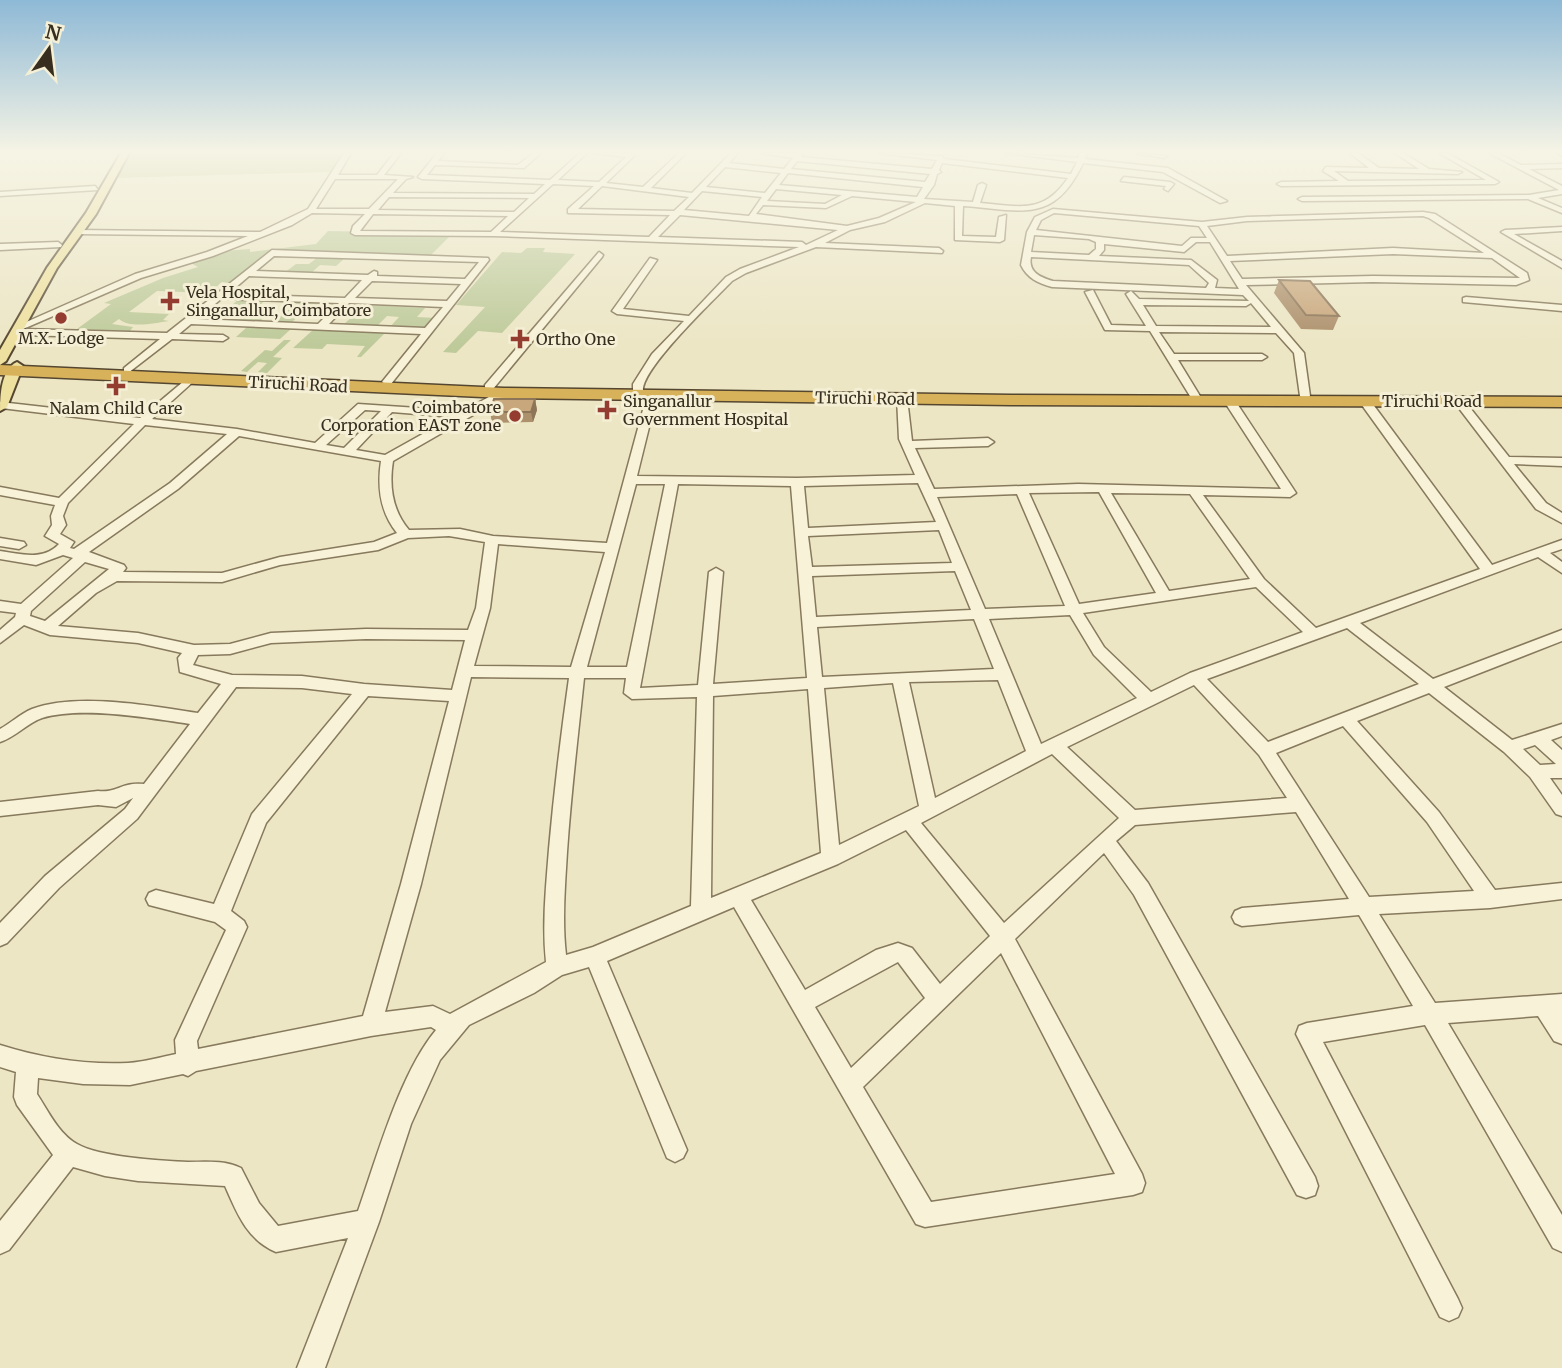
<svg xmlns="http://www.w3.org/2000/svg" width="1562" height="1368" font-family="Merriweather,serif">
<rect width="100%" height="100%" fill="#ece6c5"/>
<g fill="#beca9a">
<polygon points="128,153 342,153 332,172 115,178"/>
<path d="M328,231L453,233L430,256L270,252L229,283L222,282L209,293L157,291L129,312L169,314L163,320L169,321C154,323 131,329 119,319L112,324L133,327L130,331L77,329L111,304L104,303L163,278L198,267L189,262L222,251L250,249V252L316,244Z"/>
<polygon points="527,248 545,248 543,252 575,254 502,333 478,331 456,353 443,352 485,307 456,305 502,252 521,253"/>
<polygon points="318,257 345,258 336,266 320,265 310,274 284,273 296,264 309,264"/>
<polygon points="239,299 265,300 254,312 271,312 260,321 215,320"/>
<polygon points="299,301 337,303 339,304 332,312 304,311 291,323 274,322"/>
<polygon points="365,305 425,308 417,317 436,318 426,329 389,328 399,317 387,316 376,327 343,325"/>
<polygon points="247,327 291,329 280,339 236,337"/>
<polygon points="314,329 386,332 361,357 357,357 365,346 327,344 322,349 293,348"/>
<polygon points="284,340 291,340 273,357 282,358 267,373 258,372 267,363 258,362 247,372 241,371 265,350 272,351"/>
</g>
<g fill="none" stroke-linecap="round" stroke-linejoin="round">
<defs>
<g id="minor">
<path d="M344,153H351L338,175H377L394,153H401L384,175L413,177L406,179L393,193L534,194L545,184L422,179L418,177L437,153H444L438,161L518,165L534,153H541L524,168L435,165L427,175L550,180L580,153H587L558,180L599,182L626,157L593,153H633L634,156L606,183L643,187L679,153H686L651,188L692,193L731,153H738L729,163L784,169L793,158L760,153H803L801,157L932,169L937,160L879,153L942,156L944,159L1071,174L1077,162L1006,153L1078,158L1080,153H1087L1085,159L1168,168L1227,201L1220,203L1163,172L1083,163C1054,225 1021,210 963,206L962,236L996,237L999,217L1006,215L1004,240L1000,242L955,240V206L925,203L885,222L850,230L825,243L939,248L943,251L942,253L816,247L746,273L732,281C714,300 643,367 643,390L638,393L633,390V384L652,354L684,321L617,314L612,311L650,258L657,260L623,309L689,316L726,277L740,269L799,247L493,236L355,235L351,233L353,226L365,214L312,213L292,225L213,256L141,278L23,329L167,333L272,250L488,258L489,260L391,384L387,385L382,382L421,334L191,324L179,334L223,335L228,338L223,341L172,339L128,373L124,372V368L160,339L23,335L15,327L135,274L207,252L248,236L78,234H75V230L260,232L308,209ZM797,161L930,174L925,182L791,169ZM942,163L1068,178C1043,215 1019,206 980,203L986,185L982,183L978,185L973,202L924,199L934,185L937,174L941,172L939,170ZM725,167L781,173L765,193L706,187ZM788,173L923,187L917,197L779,185ZM335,179H398L369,209H316ZM553,184L594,186L568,209V213L670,215L649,237L500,232ZM602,186L689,197L674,211L578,209ZM776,189L842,195L825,204L767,201ZM702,191L762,197L749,216L684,210ZM852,196L916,202L879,218L847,226L756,214L763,205L826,208ZM389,197L529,198L514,212L378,210ZM373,214L508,216L491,232L360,231ZM680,215L838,230L806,245L802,242L658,237ZM274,256L479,262L465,279L377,276V272L374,271L368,275L256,271ZM249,276L362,280L345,298L228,294ZM372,281L461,284L447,301L355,298ZM221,299L339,303L318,324L197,319ZM349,303L443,307L425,328L329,324Z"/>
<polygon points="1136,153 1167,156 1164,158"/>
<polygon points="1350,153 1358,153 1379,168 1419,169 1395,153 1403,153 1429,169 1462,172 1458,174 1334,171 1348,181 1486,180 1439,153 1447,153 1499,182 1495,184 1281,186 1277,184 1281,182 1339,181 1323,171 1326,167 1369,168"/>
<polygon points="1489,153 1498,153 1521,165 1562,164 1562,168 1529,169 1562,186 1562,194 1538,198 1562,208 1562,213 1528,199 1302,201 1298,199 1302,197 1529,195 1559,190"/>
<polygon points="1557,153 1562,153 1562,156"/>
<polygon points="1124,177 1170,182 1174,184 1168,191 1164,189 1166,186 1121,181"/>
<polygon points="95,186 98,190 0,196 0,192"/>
<path d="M1053,209L1202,222L1247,217L1423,212L1435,214L1527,273L1529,280L1516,285L1373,282L1246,285L1304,353L1310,396L1305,399L1300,396L1294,353L1276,333L1159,332L1174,354H1262L1267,357L1262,360H1178L1200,396L1195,399L1190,396L1150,331L1105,330L1085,292L1093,290L1111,325L1146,326L1126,294L1131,291L1139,299L1249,301L1243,295L1052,287C1038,283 1027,278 1021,265L1027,232L1035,217ZM1054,213L1199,226L1207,238H1191L1182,246L1036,230L1041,220ZM1423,216L1429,218L1484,253L1393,248L1227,256L1207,226L1247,221ZM1034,235L1089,239L1096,242V249L1089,255L1031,252ZM1196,242H1210L1239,289L1215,288L1217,280L1191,260L1099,256L1104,250V244L1184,252ZM1393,254L1492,258L1520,278L1373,276L1242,279L1230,261ZM1031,257L1189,265L1209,283L1206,288L1053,281C1040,277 1028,272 1031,257ZM1251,303L1271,327L1156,326L1143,305L1246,306Z"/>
<polygon points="1562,227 1562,231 1514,234 1562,261 1562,268 1501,232 1505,230"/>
<polygon points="58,242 62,245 61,247 0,250 0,244"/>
<polygon points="599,252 603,255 602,257 493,389 485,389 485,385"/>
<polygon points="1466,297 1562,305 1562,311 1463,302 1463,298"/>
<path d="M190,376L195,379L194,381L152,419L237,429L315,443L358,404L463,411L500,391H508V395L393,461C389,486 392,510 409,530L460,529L493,536L607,543L647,395L652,392L657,395L637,476L797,478L915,475L899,439L897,398L902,395L907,398L912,441L988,438L994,442L988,446L915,448L934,489L1078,484L1281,489L1224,401L1230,398L1234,399L1296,493L1290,497L1203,495L1264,579L1316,628L1480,569L1359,401L1369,399L1492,565L1562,540V549L1550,553L1562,562V573L1538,557L1360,623L1433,679L1562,630V641L1444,687L1512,740L1562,724V736L1551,740L1562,750V778H1550L1562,795V816L1556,814L1530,777L1504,752L1429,693L1357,721L1439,812L1495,890L1562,883V899L1490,908L1379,914L1435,1003L1562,994V1044L1554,1041L1538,1016L1448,1023L1562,1215V1252L1553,1248L1425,1025L1323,1042L1458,1299L1462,1308L1458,1317L1449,1321L1440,1317L1296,1034L1299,1026L1307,1023L1413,1006L1359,915L1242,926L1235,923L1232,917L1235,911L1242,908L1349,899L1296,812L1135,825L1116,841L1148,883L1315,1177L1318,1186L1315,1195L1306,1198L1297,1195L1134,895L1104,853L1015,939L1142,1174L1145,1183L1142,1192L1133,1195L925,1227L916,1224L734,907L607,961L687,1150L683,1158L675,1162L667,1158L589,967L562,975L534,993L469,1025L440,1060L411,1124L379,1222L325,1368H297L348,1238L276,1252C247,1240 237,1213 225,1186L138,1181L105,1176L73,1167L9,1250L0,1254V1221L53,1155L17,1105L14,1097L16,1072L0,1067V1045C41,1058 85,1065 128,1063C144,1062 161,1057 176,1054L175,1040L226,930L215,922L149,905L146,899L149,893L156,890L214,904L252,814L352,694L302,688L236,687L137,819L59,888L7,943L0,946V923L45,876L125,809L133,798L116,807L98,805L0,816V802L98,791C119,793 120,782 144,784L190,724C149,718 82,706 42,718C27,723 16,737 0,742V729C11,723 20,714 32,709C76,692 152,706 198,713L221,684L180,672L178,658L182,653L138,643L50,635L24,625L0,643V630L15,617L16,613L0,611V601L21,604L73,558L63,555L36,565L0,559V551C21,554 43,561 59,544L45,536L52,525L51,516L55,505L0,495V487L59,498L134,424L1,408L0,402L140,418ZM365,410L381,411L344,448L326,445ZM392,412L453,417L385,455L356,450ZM145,425L227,434L170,483L74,549L70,548L74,542L60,534L66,525L63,516L68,503ZM239,436L381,461C377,488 380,512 397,533L374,542L280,557L222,573L123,572L126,568L124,565L89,552L178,489ZM918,483L936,522L808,528L804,486ZM636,484H665L627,667H587ZM678,484L791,486L807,678L713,684L723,572L716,568L709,572L698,685L640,688ZM1099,492L1156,593L1079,604L1029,493ZM1111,493L1190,494L1250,579L1169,591ZM1017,494L1065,606L985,609L937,497ZM939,530L952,563L812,567L808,536ZM449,536L485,542L476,608L468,630L366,629L271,633L230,644L194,645L138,633L58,626L96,593L117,581L222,582L280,565L378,550L408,538ZM498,544L605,552L571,667L474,666L490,608ZM85,562L109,569L45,621L30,616L31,611ZM955,571L971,610L816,617L812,576ZM1256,587L1303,632L1190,673L1151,692L1104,647L1083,613ZM1070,615L1094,655L1137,698L1041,744L989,619ZM974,619L994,669L822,677L817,627ZM1347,628L1419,684L1268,742L1207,679ZM366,639L465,640L452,690L364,684L302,676L232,675L193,665L198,655L230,654L271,643ZM471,677L569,678C561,735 554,792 549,849C546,887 542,924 546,962L450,1014L433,1006L385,1012L421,884ZM584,678H626L624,693L632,699L697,697L691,906L593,947L566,955C562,921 565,886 567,852C571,793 578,736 584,678ZM998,680L1026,751L935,798L909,682ZM893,683L919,806L839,845L824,688ZM1194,685L1259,755L1287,798L1135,810L1067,747ZM808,689L821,853L711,898L713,696ZM368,696L449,701L401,884L363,1016L198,1049L197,1041L247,927L244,921L231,911L266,823ZM1343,726L1427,822L1474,891L1369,897L1276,753ZM1535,745L1556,764L1540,765L1523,749ZM1052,754L1119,818L1004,923L921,823ZM906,830L990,936L940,984L912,948L898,943L876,950L805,990L751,900L838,864ZM1001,953L1115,1174L931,1202L863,1087ZM898,962L925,998L851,1068L815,1007ZM431,1027L436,1030C400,1073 377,1157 358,1211L278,1226L259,1203L241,1168C224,1160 207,1162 188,1162C162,1161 99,1157 77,1144C59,1134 48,1111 37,1094L38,1078L83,1084L130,1085L183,1074L188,1076L196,1071L371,1036Z"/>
<polygon points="1455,399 1463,399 1509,457 1562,458 1562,466 1514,464 1546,503 1562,513 1562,523 1536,509 1455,403"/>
<polygon points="0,538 24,542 26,545 19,549 0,546"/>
</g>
<g id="major">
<polygon points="121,153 129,153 96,214 57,268 6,361 0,365 0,350 47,268 86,213"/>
<path d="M17,362L23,366L7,407L0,411C0,396 1,369 17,362Z"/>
</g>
<polygon id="highway" points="0,365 504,388 1011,395 1562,397 1562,407 1011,405 504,398 0,375"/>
</defs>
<use href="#minor" stroke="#87795c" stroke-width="3"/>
<use href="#major" stroke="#554630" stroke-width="4"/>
<use href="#highway" stroke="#554630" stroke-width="3"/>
<use href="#minor" fill="#f7f2d8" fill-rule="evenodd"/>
<use href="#major" fill="#eee09f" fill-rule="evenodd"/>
<use href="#highway" fill="#d8b25a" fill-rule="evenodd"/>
</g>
<g fill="#ad906c">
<polygon points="1279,280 1339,316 1333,330 1301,329 1274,293"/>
<polygon points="535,399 537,410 533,422 492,423 490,412"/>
</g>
<polygon fill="#8d7558" points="535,399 537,410 533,422 531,412"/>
<g fill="#c9a77d" stroke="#8d7558" stroke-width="2">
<polygon points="1279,280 1310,281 1339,316 1306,315"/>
<polygon points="494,399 535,399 531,412 490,412"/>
</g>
<linearGradient id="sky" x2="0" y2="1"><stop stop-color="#8eb9d6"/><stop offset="0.44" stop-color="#f6f4e5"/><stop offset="1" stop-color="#f6f4e5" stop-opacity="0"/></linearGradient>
<rect width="1562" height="345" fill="url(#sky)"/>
<g fill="#933c2f" stroke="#f4efd5" stroke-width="2.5">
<path d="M166.5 290.5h7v7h7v7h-7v7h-7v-7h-7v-7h7z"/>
<circle cx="61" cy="318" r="7"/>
<path d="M516.5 328.5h7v7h7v7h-7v7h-7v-7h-7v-7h7z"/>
<path d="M112.5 375.5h7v7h7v7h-7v7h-7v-7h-7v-7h7z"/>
<path d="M603.5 399.5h7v7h7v7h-7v7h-7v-7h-7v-7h7z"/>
<circle cx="515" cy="416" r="7"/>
</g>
<g text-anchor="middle" stroke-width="6" stroke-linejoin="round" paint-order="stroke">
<g font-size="16" fill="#372e1f" stroke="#f4efd5" text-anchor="start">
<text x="186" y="298">Vela Hospital,<tspan x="186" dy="18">Singanallur, Coimbatore</tspan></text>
<text x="61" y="344" text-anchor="middle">M.X. Lodge</text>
<text x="536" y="345">Ortho One</text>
<text x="623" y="407">Singanallur<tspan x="623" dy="18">Government Hospital</tspan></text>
<text x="501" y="413" text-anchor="end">Coimbatore<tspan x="501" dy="18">Corporation EAST zone</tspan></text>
<text x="116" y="414" text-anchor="middle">Nalam Child Care</text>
</g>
<g font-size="16" fill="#372e1f" stroke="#f4efd5">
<text transform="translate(298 384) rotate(3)" y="6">Tiruchi Road</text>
<text transform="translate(865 398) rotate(1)" y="6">Tiruchi Road</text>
<text x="1432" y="407">Tiruchi Road</text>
</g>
</g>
<g transform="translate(49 49) rotate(14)" stroke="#f4efd5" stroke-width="5" paint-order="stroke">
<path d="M0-5L12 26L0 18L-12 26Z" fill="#372e1f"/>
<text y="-10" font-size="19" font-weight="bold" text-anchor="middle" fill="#372e1f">N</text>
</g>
</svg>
